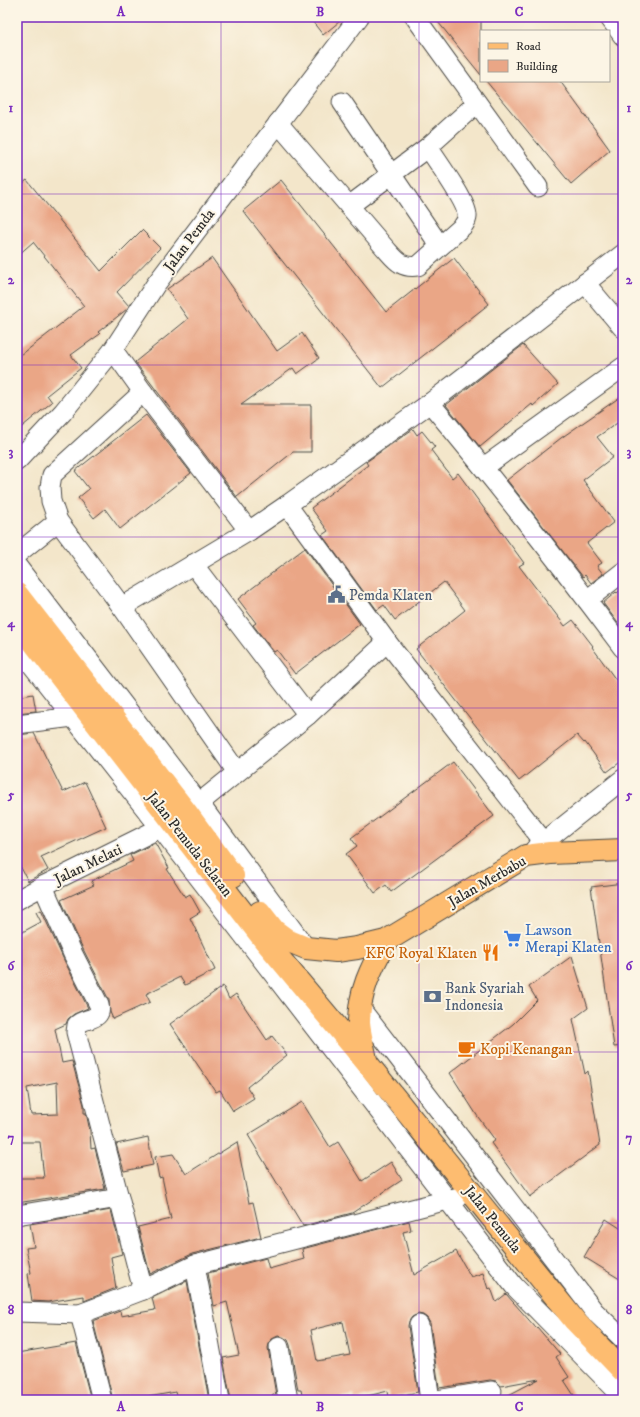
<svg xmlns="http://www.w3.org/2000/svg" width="640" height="1417" font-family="'IM FELL DW Pica',serif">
<rect width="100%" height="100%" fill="#fcf5e5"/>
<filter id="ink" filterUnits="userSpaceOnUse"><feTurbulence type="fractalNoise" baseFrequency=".025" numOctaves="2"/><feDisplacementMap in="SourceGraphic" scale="8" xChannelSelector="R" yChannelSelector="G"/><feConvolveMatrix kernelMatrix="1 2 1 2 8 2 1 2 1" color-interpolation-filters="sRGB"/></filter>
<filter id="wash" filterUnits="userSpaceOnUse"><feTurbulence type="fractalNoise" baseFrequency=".012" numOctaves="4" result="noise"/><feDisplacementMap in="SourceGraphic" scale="16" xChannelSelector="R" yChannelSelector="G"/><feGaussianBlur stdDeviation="0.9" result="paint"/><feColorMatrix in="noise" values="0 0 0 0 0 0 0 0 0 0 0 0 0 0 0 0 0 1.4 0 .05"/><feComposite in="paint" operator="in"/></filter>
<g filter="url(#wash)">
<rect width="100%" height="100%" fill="#f3e6ca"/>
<g id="blocks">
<g fill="#eaa686" fill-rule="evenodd">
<polygon points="309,17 345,17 323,35"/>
<polygon points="434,17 481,17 481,75"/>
<polygon points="486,81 560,81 610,150 571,184"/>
<polygon points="27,180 101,271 142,230 160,248 117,292 129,306 127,309 98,332 100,334 71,355 81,368 47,395 52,402 17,431 17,358 84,306 33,242 17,256 17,188"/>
<polygon points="281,180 386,312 454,258 489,304 382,388 243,211"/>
<polygon points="212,258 277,351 302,333 319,358 297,374 293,368 241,405 311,405 311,452 293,452 237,497 135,362 188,319 167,289"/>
<polygon points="523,345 558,384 533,406 532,404 480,447 446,405"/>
<polygon points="623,395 623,419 597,437 613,457 583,480 614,522 587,543 602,563 597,566 603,574 591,583 585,575 583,577 507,480 561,438"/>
<polygon points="146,415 191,473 120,529 105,509 94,518 78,498 89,489 75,471"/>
<polygon points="413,429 417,435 422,431 435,447 431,450 452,478 458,473 524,563 519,566 565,626 573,620 593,646 592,647 616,680 623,688 623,760 607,772 585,742 584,743 577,735 519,781 416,649 465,610 444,582 395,620 384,605 377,610 322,535 328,531 311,508 368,465 366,462"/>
<polygon points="305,548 360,624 295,674 277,650 274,652 253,625 256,623 238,599"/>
<polygon points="623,588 623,630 603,603 616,592 617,593"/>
<polygon points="33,694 36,711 17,713 17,697"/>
<polygon points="34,733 63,792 85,782 106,827 41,857 48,870 28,881 17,860 17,735"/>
<polygon points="453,762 494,816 391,892 386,885 375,893 346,854 357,846 351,838"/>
<polygon points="155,843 169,868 167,869 185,897 190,894 200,912 190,918 215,970 185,985 180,977 146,994 150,1002 113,1019 110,1012 109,1000 83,949 61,900 94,885 91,881 133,861 130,855"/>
<polygon points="623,883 623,1046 614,1047 591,887"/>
<path d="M41,910L63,958L88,1008L74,1014L68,1019L66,1024L55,1029L62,1063L72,1061L84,1105V1113H86L90,1131L91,1149L95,1148L105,1189L17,1203V1178H44L40,1142H17V935L41,922L36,912ZM57,1082L58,1114L31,1115L27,1088Z"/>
<polygon points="572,956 588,1008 573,1019 585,1074 588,1071 600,1145 530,1197 491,1143 495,1140 478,1117 450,1073 513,1024 537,1000 529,987"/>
<polygon points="223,986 229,999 236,994 267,1040 272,1036 287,1055 247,1087 254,1098 233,1111 220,1090 216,1092 170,1024"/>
<polygon points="302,1102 330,1147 338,1142 362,1181 391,1162 402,1180 352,1213 303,1226 248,1135"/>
<polygon points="148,1137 153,1165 124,1171 116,1144"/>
<polygon points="237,1142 249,1203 253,1202 261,1237 192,1254 150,1274 138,1227 171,1219 162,1177 159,1178 155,1157 173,1154 186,1174"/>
<polygon points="111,1210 122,1254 111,1257 116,1288 84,1301 84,1296 48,1302 32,1301 28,1274 31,1273 26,1248 34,1247 30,1224"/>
<polygon points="606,1219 623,1230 623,1281 584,1257"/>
<path d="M409,1221L411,1230L403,1232L414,1275L456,1251L471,1277L483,1273L488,1289L491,1288L496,1302L506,1294L536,1328L537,1327L560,1354L556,1357L569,1377L564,1380L577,1400H499L539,1379L501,1386L496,1381L490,1380L439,1388L430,1323L427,1318L423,1315L418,1314L412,1317L409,1321L408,1326L418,1392L389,1398L388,1391L355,1399L354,1395L327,1400H303L301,1390H298L290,1345L288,1340L283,1337L278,1336L272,1339L269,1344L268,1348L276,1395H272L273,1400H231L223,1358L239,1355L227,1302L214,1306L208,1273L266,1258L269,1269L304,1259L302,1249ZM343,1322L350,1355L317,1361L311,1330Z"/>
<polygon points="187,1281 209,1400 178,1400 176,1392 131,1400 113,1400 93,1321 120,1311 121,1316 155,1310 152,1298"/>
<polygon points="76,1343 91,1400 17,1400 17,1353"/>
</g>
</g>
</g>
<g filter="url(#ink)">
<use href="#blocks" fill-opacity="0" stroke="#494743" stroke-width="1"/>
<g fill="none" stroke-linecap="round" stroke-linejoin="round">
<defs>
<g id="minor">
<polyline points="415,17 538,187"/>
<polyline points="609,17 623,36"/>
<polyline points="342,102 440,246"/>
<path d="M278,123L385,248C395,259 401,269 418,266L463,226C465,223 467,220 467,217C469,204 436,160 428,147L477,103"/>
<polyline points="349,206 428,147"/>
<polyline points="585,283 623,328"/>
<polyline points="113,350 143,392 249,531"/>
<polyline points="143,392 52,475 50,487 51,501 58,521 122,607 237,772"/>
<path d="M430,403C497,483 561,565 623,648"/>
<polyline points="17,461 63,412 113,350 156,284 359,17"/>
<polyline points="484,467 623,367"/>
<polyline points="287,505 430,403 623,254"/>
<polyline points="17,554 58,521"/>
<polyline points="193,564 308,715"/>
<polyline points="17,566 199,803 306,948"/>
<polyline points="587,600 623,572"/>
<polyline points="387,642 544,842"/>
<polyline points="17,646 159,826 514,1286 623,1397"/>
<polyline points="17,724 73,717"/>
<polyline points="535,849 623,779"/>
<path d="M43,886L73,954L99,1005C103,1021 85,1017 77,1025L76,1032L143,1290L195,1265L459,1197"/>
<polyline points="17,900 43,886 160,828 187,813 308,715 387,642 287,505 249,531 122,607"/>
<polyline points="360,1008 594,1311 623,1339"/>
<polyline points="17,1215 119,1198"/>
<polyline points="195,1265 220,1400"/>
<polyline points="17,1312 80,1314 143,1290"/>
<polyline points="80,1314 102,1400"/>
<polyline points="419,1325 430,1400"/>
<polyline points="279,1347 288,1400"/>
<polyline points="437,1400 492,1391"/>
</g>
<g id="major">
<polyline points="17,594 187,813 233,876"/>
<polyline points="17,621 265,941 367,1063 575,1321 623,1371"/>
<polyline points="260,912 274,930 289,941 306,948 336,951 357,948 386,941 526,856 550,853 623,850"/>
<path d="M366,1060C364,1048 360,1036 359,1023C359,992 371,968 386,941"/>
</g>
</defs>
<use href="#minor" stroke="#494743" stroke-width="21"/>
<use href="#major" stroke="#494743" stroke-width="24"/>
<use href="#minor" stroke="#fff" stroke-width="19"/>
<use href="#major" stroke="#fdbc70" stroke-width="22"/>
</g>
</g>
<path fill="none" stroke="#7b2cbf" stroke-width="1" stroke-opacity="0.55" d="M221,17V1400M419,17V1400M17,194H623M17,365H623M17,537H623M17,708H623M17,880H623M17,1052H623M17,1223H623"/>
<defs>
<symbol id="civic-bare" viewBox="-9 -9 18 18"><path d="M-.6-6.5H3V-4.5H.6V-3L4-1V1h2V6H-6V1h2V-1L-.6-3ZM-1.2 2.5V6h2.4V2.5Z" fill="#5c6f8a" stroke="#fcf5e5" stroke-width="2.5" paint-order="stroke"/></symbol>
<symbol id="supermarket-bare" viewBox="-9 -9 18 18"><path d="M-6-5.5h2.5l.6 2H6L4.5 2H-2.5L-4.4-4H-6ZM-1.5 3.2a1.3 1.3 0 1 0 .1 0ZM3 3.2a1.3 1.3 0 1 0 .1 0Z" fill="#3f7fe0" stroke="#fcf5e5" stroke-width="2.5" paint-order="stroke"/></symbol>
<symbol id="restaurant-bare" viewBox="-9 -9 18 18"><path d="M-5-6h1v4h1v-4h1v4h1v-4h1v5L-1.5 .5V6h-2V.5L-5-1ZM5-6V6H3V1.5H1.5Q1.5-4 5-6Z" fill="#e8710a" stroke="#fcf5e5" stroke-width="2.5" paint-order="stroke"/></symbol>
<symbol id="bank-bare" viewBox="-9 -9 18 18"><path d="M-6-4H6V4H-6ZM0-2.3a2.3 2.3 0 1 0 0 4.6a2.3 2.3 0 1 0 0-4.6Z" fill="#5c6f8a" stroke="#fcf5e5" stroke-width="2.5" paint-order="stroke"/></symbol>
<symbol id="cafe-bare" viewBox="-9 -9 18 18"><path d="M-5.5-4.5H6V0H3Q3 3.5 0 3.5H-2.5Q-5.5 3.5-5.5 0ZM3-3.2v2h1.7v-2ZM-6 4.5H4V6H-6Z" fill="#e8710a" stroke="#fcf5e5" stroke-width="2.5" paint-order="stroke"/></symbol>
</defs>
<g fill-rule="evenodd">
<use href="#civic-bare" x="324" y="582" width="25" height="25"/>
<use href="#supermarket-bare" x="500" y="926" width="25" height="25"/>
<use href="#restaurant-bare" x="478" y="940" width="25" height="25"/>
<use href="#bank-bare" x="420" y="984" width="25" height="25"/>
<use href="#cafe-bare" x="454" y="1036" width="25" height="25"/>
</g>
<g text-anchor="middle" stroke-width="4" stroke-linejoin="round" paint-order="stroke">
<g font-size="15" fill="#2b2b2b" stroke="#fcf5e5">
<text transform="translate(189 240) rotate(-53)" y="5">Jalan Pemda</text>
<text transform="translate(190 844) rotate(52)" y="5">Jalan Pemuda Selatan</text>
<text transform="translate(88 864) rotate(-26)" y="5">Jalan Melati</text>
<text transform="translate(487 881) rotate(-30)" y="5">Jalan Merbabu</text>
<text transform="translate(493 1219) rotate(51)" y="5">Jalan Pemuda</text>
</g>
<g font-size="15" fill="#4e5e75" stroke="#fcf5e5" text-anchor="start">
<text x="349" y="600">Pemda Klaten</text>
<text x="445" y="993">Bank Syariah<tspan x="445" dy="17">Indonesia</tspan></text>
</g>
<g font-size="15" fill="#366cbe" stroke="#fcf5e5" text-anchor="start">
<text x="525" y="935">Lawson<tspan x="525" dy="17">Merapi Klaten</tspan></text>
</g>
<g font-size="15" fill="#c56008" stroke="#fcf5e5" text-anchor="end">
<text x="477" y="958">KFC Royal Klaten</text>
<text x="480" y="1054" text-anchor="start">Kopi Kenangan</text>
</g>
</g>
<rect width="640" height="1417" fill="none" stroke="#fcf5e5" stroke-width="44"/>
<rect x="480" y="30" width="130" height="52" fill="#fcf5e5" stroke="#a8a49b"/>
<rect x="488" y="43" width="20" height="6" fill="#fdbc70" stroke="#a8a49b"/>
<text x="516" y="50" font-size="12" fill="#2b2b2b">Road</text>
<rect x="488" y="60" width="20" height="12" fill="#eaa686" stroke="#a8a49b"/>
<text x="516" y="70" font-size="12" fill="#2b2b2b">Building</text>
<rect x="22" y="22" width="596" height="1373" fill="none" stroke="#7b2cbf" stroke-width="1.5"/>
<g font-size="13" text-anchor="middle" font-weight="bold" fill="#7b2cbf">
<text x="121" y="16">A</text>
<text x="320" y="16">B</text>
<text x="519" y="16">C</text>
<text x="11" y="112">1</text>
<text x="629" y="112">1</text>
<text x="11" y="284">2</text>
<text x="629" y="284">2</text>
<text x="11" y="456">3</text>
<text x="629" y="456">3</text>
<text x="11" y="627">4</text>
<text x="629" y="627">4</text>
<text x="11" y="799">5</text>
<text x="629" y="799">5</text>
<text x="11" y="970">6</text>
<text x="629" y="970">6</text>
<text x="11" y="1142">7</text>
<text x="629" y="1142">7</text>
<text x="11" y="1314">8</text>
<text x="629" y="1314">8</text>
<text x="121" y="1411">A</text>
<text x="320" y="1411">B</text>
<text x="519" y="1411">C</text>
</g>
</svg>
